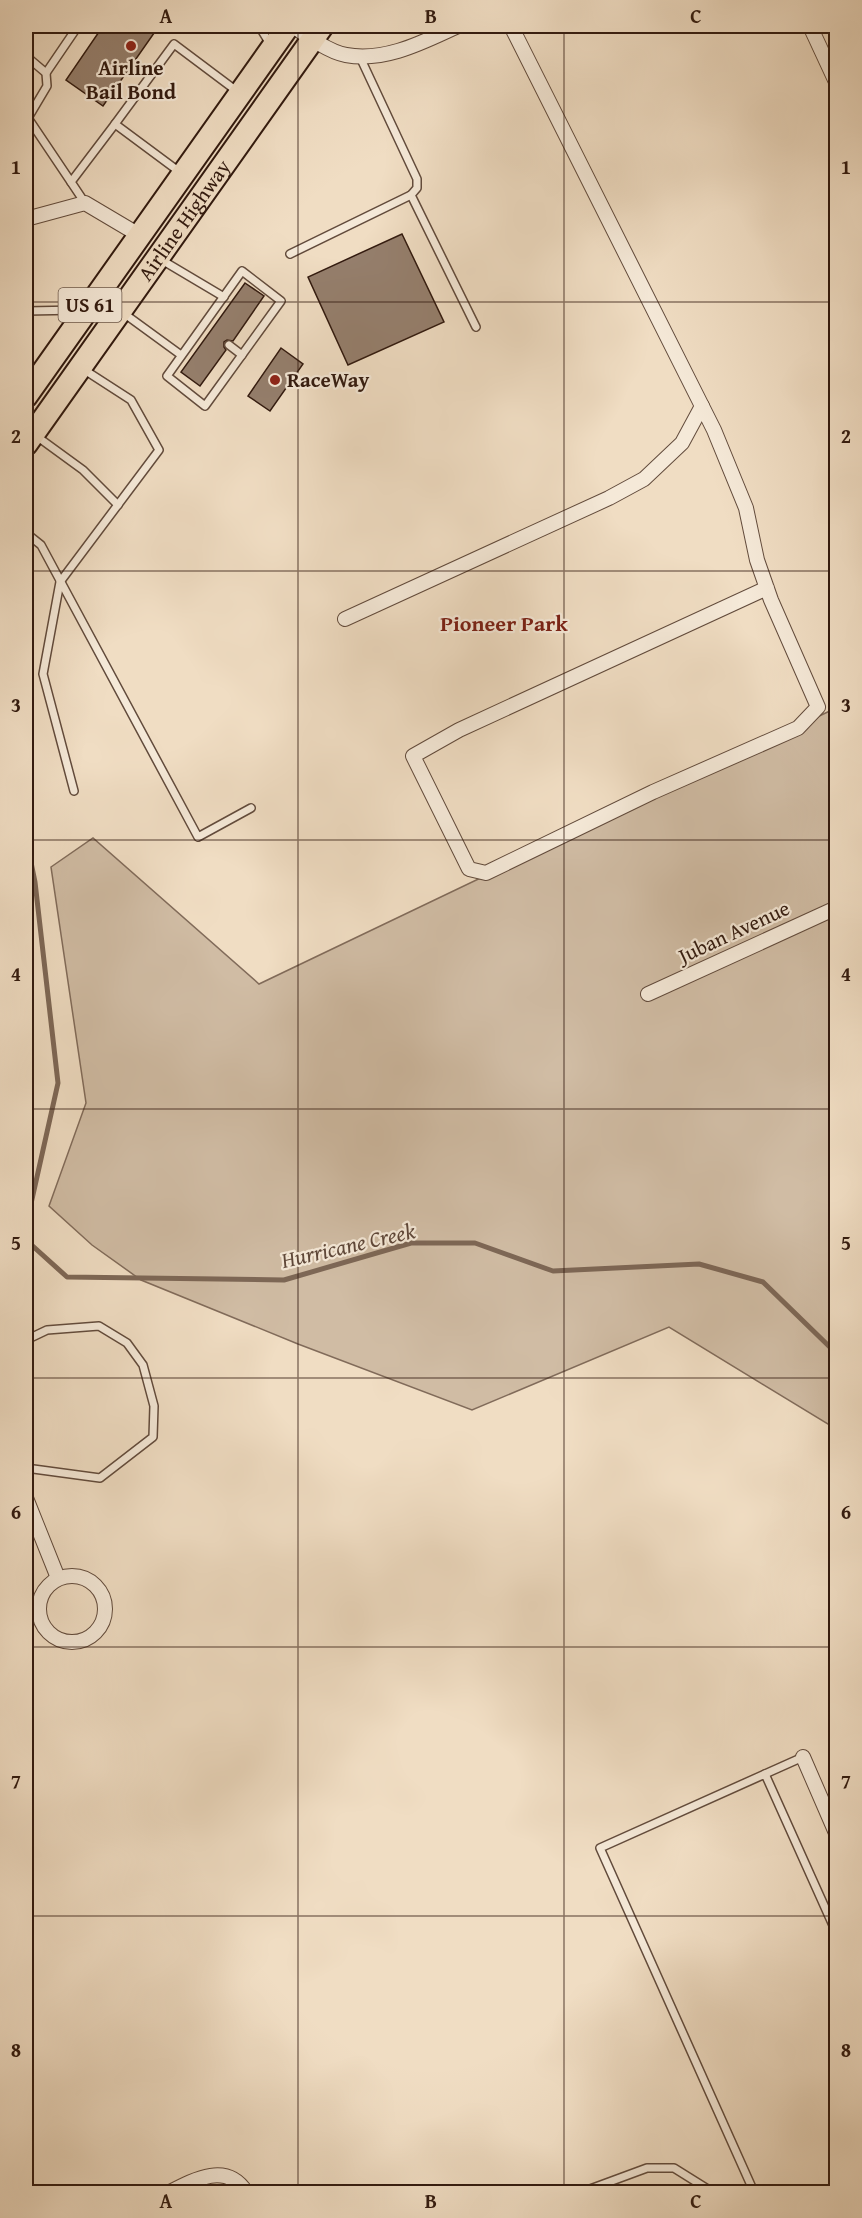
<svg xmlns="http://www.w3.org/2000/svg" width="862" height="2218" font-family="'Gentium Book Plus',serif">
<rect width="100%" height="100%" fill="#f0ddc3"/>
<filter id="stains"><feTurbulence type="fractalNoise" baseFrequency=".00333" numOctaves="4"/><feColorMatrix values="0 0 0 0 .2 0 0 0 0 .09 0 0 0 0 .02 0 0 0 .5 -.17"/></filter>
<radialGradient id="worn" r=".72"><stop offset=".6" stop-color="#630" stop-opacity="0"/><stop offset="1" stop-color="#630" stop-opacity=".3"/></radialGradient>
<polygon fill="#d0bca4" stroke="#816b5a" stroke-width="1.5" points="836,708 836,1429 669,1327 472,1410 298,1344 141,1280 92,1245 49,1206 86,1103 51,867 93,838 259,984"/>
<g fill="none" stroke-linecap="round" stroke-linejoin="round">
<g stroke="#7d6756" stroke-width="5">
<polyline points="26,838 35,882 58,1083 26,1226"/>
<polyline points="26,1240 67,1277 284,1280 411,1243 475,1243 553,1271 699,1264 763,1282 836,1353"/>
</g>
</g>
<g fill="#957f6d" stroke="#321a0f" stroke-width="1.5">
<polygon points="103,26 159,26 103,106 66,80"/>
<polygon points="402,234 444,322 348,365 308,277"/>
<polygon points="245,283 264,296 233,341 227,340 224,342 224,347 226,350 200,386 181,372"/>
<polygon points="281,348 303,364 270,411 248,396"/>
</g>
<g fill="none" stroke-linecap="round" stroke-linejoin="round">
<defs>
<g id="service">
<polyline points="259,26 270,44"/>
<polyline points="26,56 46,73 47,86 28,118 71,182"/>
<polyline points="46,73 78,26"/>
<polyline points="181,173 115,124 174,44 238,92"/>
<polyline points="411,195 476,327"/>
<polyline points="85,203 71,182 115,124"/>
<polyline points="290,254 411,195 417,188 417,179 360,57"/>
<polyline points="160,259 224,297"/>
<polygon points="242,271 281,301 205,406 167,376"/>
<polyline points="26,311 80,310"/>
<polyline points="122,312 181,355"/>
<polyline points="229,345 242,355"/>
<polyline points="35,435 83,470 118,505"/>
<polyline points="26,533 41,545 198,837 251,808"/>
<polyline points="74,791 43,674 60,582 159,450 131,400 83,369"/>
<polyline points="26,1340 47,1330 99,1326 127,1343 143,1365 154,1406 153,1437 100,1478 26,1468"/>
<polyline points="765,1774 803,1757"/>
<polyline points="582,2192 647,2168 674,2168 706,2188 709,2192"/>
<polyline points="754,2192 600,1848 765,1774 836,1932"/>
</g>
<g id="minor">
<path d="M293,26C307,36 329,52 346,55C386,62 423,42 458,26"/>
<polyline points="511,26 714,430 746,508 757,560 771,600 818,707 798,728 653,792 486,873 469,869 413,756 459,730 767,588"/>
<polyline points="810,26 836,82"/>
<polyline points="26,219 85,203 139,235"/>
<polyline points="345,619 609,498 644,479 682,443 702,406"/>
<polyline points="648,994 836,908"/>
<polyline points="26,1498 58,1578"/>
<circle cx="72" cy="1609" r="33"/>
<polyline points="803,1757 836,1833"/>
<path d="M170,2192C195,2179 227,2162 246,2192"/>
</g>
<g id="trunk">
<polyline points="26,396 288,26"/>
<path id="s1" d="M26,444L322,26"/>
</g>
</defs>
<use href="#service" stroke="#624b3c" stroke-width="10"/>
<use href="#minor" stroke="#624b3c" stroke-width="16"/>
<use href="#trunk" stroke="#321a0f" stroke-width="26"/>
<use href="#service" stroke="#f5e9d8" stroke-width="7"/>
<use href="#minor" stroke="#f5e9d8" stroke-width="14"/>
<use href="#trunk" stroke="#f0ddc3" stroke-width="22"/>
</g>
<path fill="none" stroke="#321a0f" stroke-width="1.5" stroke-opacity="0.55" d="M298,26V2192M564,26V2192M26,302H836M26,571H836M26,840H836M26,1109H836M26,1378H836M26,1647H836M26,1916H836"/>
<g fill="#8f2418" stroke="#f5e9d8" stroke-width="2">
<circle cx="131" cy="46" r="6"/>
<circle cx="275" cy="380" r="6"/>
</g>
<g text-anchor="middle" stroke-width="4.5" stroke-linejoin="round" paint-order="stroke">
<rect fill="#f5e9d8" stroke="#6c584b" stroke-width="1.5" x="58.5" y="288" width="63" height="34" rx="4.5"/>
<g font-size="20" font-weight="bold" fill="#321a0f">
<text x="90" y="312">US 61</text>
</g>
<g font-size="21" font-weight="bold" fill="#321a0f" stroke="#f5e9d8">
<text x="131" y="75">Airline<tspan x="131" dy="24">Bail Bond</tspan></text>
<text x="287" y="387" text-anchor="start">RaceWay</text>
</g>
<g font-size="21" fill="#321a0f" stroke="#f5e9d8">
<text dy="7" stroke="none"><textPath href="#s1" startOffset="274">Airline Highway</textPath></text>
<text transform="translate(734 932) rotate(-25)" y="7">Juban Avenue</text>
</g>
<g font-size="22" font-weight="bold" fill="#7a1f14" stroke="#f5e9d8">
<text x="504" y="631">Pioneer Park</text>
</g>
<g font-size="22" font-style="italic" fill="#5e4739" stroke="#f5e9d8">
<text transform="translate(348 1245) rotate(-13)" y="8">Hurricane Creek</text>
</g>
</g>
<rect width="862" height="2218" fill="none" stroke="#f0ddc3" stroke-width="66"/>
<rect x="33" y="33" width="796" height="2152" fill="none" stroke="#321a0f" stroke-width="2"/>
<g font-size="20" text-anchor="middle" font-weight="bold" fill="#321a0f">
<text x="166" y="23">A</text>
<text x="431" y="23">B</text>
<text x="696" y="23">C</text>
<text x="16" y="174">1</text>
<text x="846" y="174">1</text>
<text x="16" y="443">2</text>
<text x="846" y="443">2</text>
<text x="16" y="712">3</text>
<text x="846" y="712">3</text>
<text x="16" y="981">4</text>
<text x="846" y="981">4</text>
<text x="16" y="1250">5</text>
<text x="846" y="1250">5</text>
<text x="16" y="1519">6</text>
<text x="846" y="1519">6</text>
<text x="16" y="1788">7</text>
<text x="846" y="1788">7</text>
<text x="16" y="2057">8</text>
<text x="846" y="2057">8</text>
<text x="166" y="2208">A</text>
<text x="431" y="2208">B</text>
<text x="696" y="2208">C</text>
</g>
<rect width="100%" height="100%" filter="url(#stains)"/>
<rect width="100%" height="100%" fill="url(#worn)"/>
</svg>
